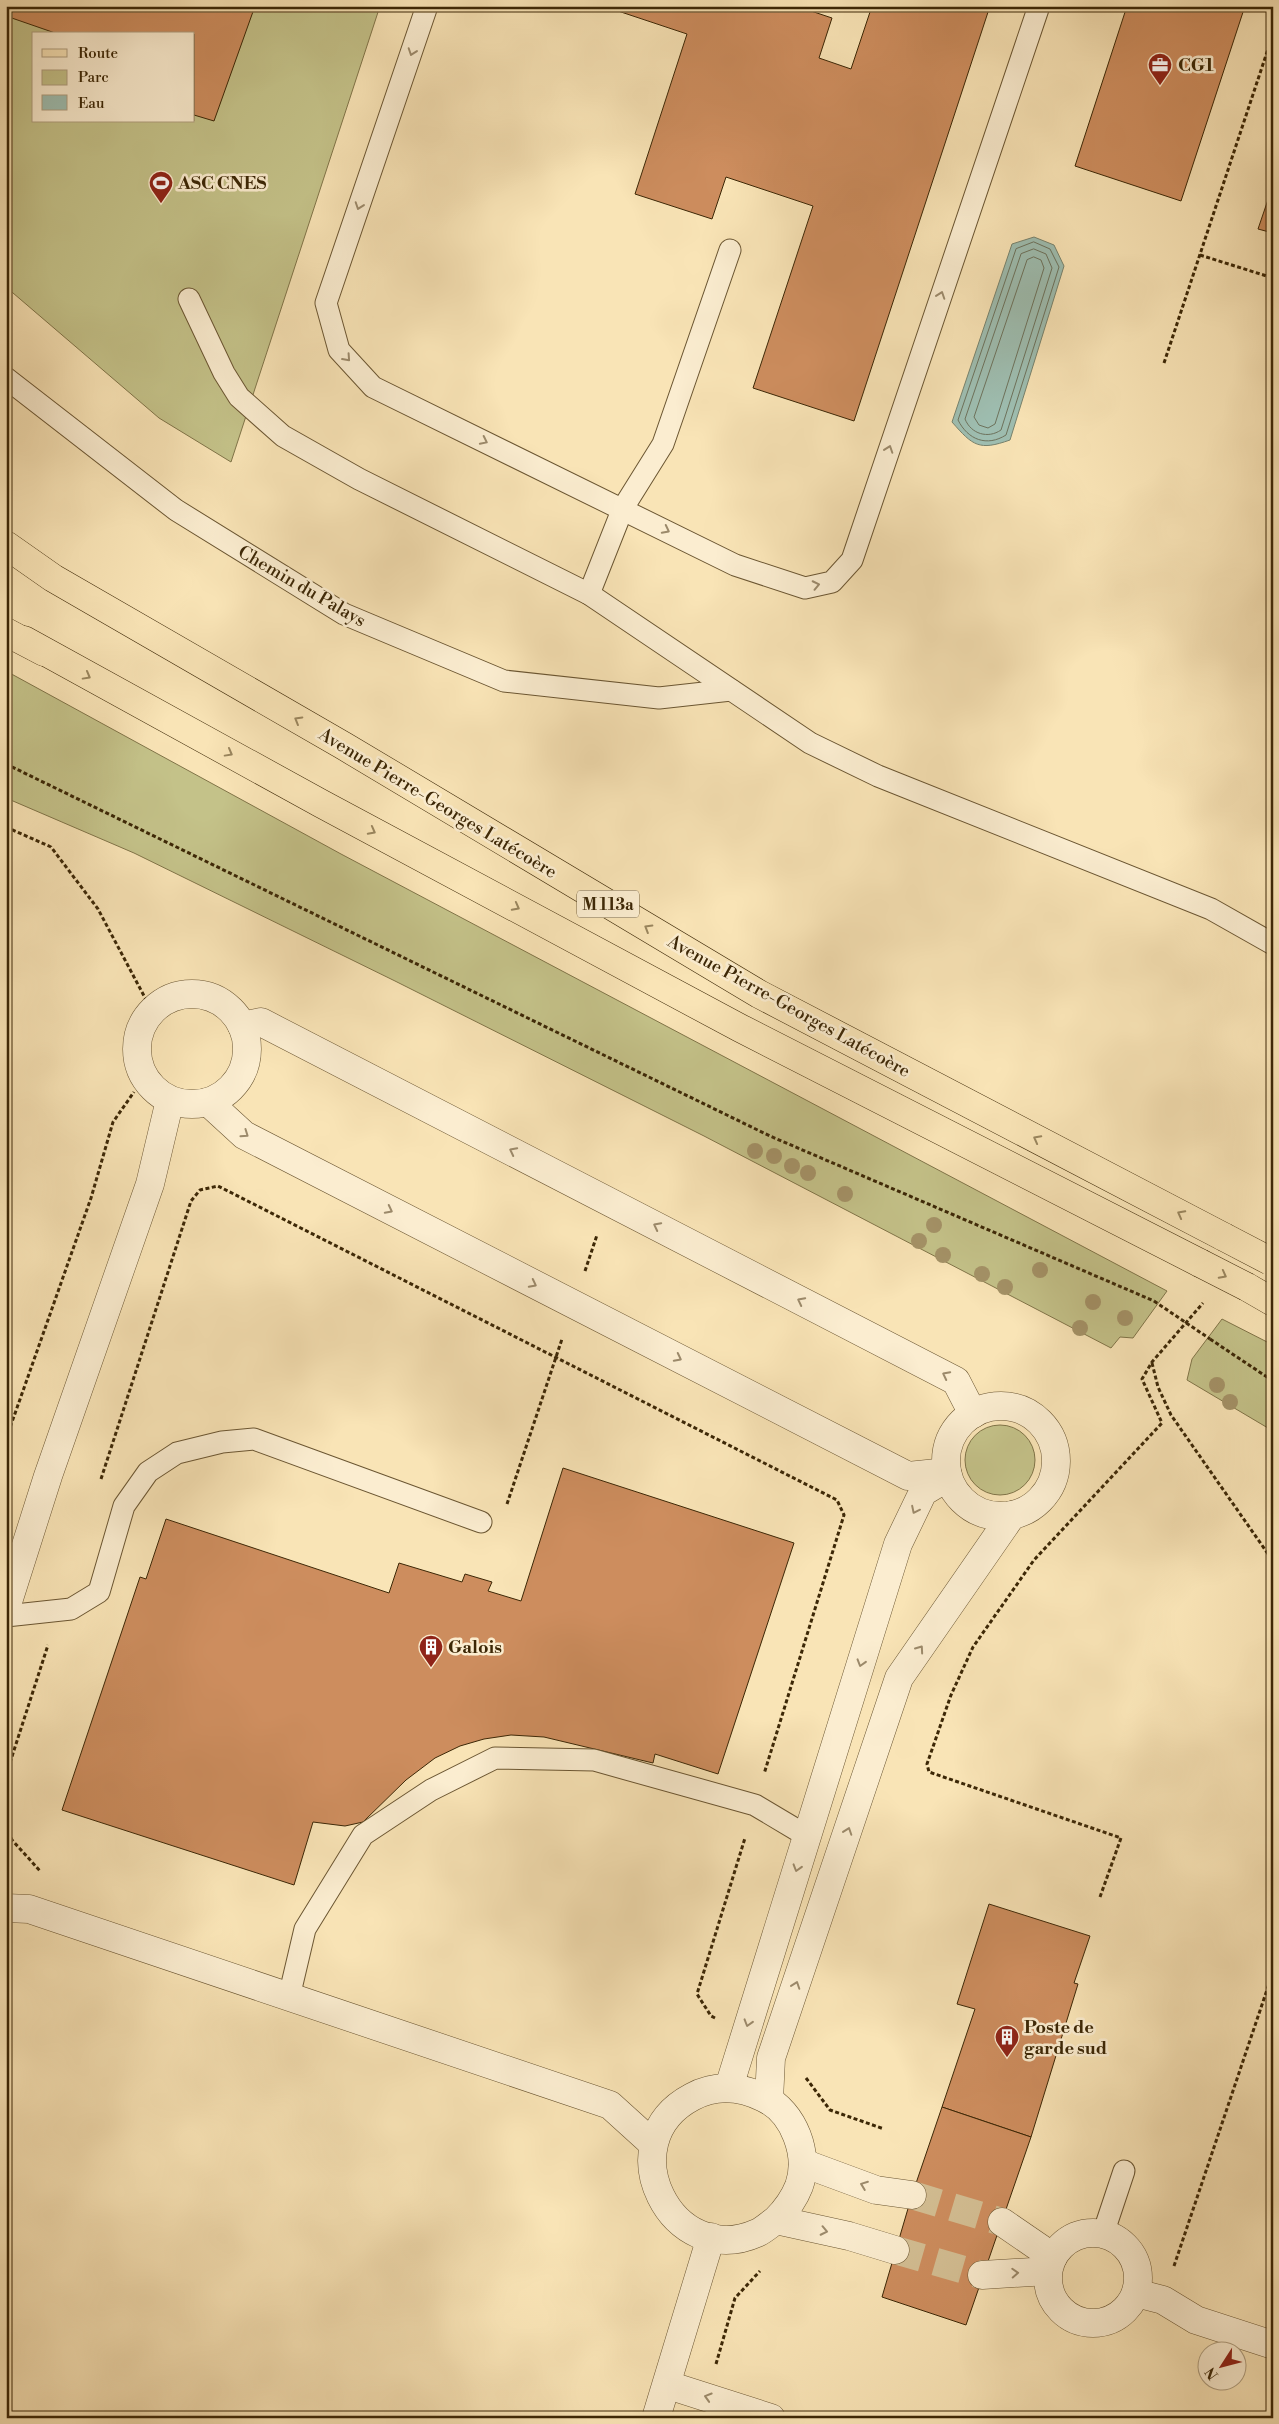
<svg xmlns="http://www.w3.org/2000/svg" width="1279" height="2424" font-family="'Libre Bodoni',serif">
<rect width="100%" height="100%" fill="#f9e4b6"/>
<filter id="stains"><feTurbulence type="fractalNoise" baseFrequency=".004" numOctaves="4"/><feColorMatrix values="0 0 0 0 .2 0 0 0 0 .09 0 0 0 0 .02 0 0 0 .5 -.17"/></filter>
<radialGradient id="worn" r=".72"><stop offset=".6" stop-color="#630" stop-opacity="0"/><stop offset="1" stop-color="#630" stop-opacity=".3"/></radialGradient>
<g fill="#c4c289" stroke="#807448" fill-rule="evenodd">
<path d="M6,6H380L231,462L159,418L6,287ZM34,34H194V121H34Z"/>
<polygon points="6,671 341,854 1167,1291 1133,1338 1120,1337 1111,1348 704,1136 395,981 134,853 6,798"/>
<polygon points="1222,1319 1273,1345 1273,1431 1187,1380 1192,1359"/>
<circle cx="1000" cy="1460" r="35"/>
</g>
<path fill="#9ebeb1" stroke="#77826d" d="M1034,237L1054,245L1064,266L1010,440C979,451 973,446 952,422L1012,244Z"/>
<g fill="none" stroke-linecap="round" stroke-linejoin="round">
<g stroke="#6d725c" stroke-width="1">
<path d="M1034,242L1050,249L1059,267L1006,435C987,447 968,440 958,420L1016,249Z"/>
<path d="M1034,249L1046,254L1052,268L1001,430C988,439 971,434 965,419L1021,254Z"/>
<polygon points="1034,257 1041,260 1044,268 995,424 988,428 979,425 974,417 1027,260"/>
</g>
</g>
<g fill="#cd8d5e" stroke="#3c2706">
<polygon points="6,6 255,6 214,121 194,115 194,34 58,34 6,16"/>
<polygon points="619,6 796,6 832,18 819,58 851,69 872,6 990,6 854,421 753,388 813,206 726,177 712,219 635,194 687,34 618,11"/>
<polygon points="1127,6 1245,6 1181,201 1075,166"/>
<polygon points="1273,185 1273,233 1258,229"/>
<polygon points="563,1468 794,1543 718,1774 655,1754 653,1763 544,1737 511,1735 484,1739 460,1746 435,1758 406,1780 363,1822 345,1826 313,1822 294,1885 62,1810 140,1577 146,1579 166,1519 389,1593 399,1563 462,1582 465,1574 492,1582 488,1591 521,1601"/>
<polygon points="989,1904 1090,1936 1074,1983 1078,1984 1031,2137 942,2107 975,2009 957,2004"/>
<polygon points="942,2107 1031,2137 966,2325 882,2297 912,2195"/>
</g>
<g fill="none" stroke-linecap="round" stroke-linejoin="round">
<g stroke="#d3be93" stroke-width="28" stroke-dasharray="28 14" stroke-linecap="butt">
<polyline points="912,2195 1002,2222"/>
<polyline points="895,2250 982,2275"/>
</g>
<defs>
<g id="service">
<polyline points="427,6 326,303 339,350 373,387 735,565 805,588 832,582 852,560 1039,6"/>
<polyline points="189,299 224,373 239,397 283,436 359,479 589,594 810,743 878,776 1211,909 1273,944"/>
<polyline points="6,378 176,510 344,614 504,681 659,698 731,690"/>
<polyline points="589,594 623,508 663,444 730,250"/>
<polyline points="6,1616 71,1609 99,1592 124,1506 148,1472 177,1453 222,1442 254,1439 481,1522"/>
<polyline points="289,1997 305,1929 363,1835 431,1790 495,1758 594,1760 755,1805 807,1836"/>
<polyline points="1103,2234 1124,2171"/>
</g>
<g id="minor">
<circle cx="192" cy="1049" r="55"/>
<polyline points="242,1026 261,1022 956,1381 973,1414"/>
<polyline points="208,1102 244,1135 908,1476 947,1472"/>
<circle cx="1001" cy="1461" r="55"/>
<polyline points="6,1608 48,1476 150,1184 170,1100"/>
<polyline points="6,1908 29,1909 610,2105 653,2144"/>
<polyline points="729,2087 898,1544 923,1492 948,1477"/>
<polyline points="769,2100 771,2058 899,1678 1012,1515"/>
<polyline points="803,2163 876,2190 912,2195"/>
<path d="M776,2220C786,2210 794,2199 799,2186C810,2155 794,2112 764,2098C740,2086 716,2084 692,2097C607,2142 672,2271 757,2233C764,2230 770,2224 776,2220L849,2236L895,2250"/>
<polyline points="1002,2222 1053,2257"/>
<circle cx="1093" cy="2278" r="45"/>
<polyline points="982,2275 1048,2271"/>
<polyline points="1136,2293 1163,2300 1196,2320 1273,2345"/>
<polyline points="668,2385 771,2418"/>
<polyline points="656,2418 711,2237"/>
</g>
<g id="primary">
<polyline points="6,545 53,578 344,746 759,994 1224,1237"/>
<polyline points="24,640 322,804 740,1028 1200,1263"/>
<polyline points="1247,1287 1273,1302"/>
</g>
<polyline id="motorway" points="6,632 44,652"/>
</defs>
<use href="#service" stroke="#6b5632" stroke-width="23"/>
<use href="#minor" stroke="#6b5632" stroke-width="29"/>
<use href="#primary" stroke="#3c2706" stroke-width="29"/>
<use href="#motorway" stroke="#3c2706" stroke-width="29"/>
<g stroke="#3c2706" stroke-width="3" stroke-dasharray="4 2.5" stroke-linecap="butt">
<polyline points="1200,255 1273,278"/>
<polyline points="1164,363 1273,34"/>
<polyline points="6,764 770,1136 1154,1301"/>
<polyline points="6,827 51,847 98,909 152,1011"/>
<polyline points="585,1271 597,1235"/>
<polyline points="1210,1339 1273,1381"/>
<polyline points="1152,1363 1158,1387 1171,1415 1273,1561"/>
<polyline points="6,1439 91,1198 113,1122 134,1092"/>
<polyline points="101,1479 191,1201 200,1190 218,1186 837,1500 844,1515 764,1774"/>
<polyline points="507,1504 562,1339"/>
<polyline points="6,1775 48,1645"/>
<polyline points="6,1826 12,1840 41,1872"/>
<polyline points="1100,1897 1121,1838 929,1772 927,1764 951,1695 973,1647 1034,1560 1162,1423 1142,1379 1152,1362 1203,1303"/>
<polyline points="715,2018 711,2016 697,1994 745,1838"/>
<polyline points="806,2078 830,2110 884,2129"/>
<polyline points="1174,2266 1273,1972"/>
<polyline points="716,2364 735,2298 760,2271"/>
</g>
<use href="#service" stroke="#fbedd0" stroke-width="21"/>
<use href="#minor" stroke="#fbedd0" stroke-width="28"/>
<use href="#primary" stroke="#f9e4b6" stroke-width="28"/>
<use href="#motorway" stroke="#f9e4b6" stroke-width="28"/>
<defs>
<g id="primary-bridge">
<polyline points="1224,1237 1270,1261"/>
<polyline points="1200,1263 1247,1287"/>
</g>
</defs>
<use href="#primary-bridge" stroke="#3c2706" stroke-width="29" stroke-linecap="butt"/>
<polyline stroke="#3c2706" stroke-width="3" stroke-dasharray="4 2.5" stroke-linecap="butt" points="1154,1301 1210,1339"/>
<use href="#primary-bridge" stroke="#f9e4b6" stroke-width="28"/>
</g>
<g fill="#a49267">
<circle cx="755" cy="1151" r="8"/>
<circle cx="774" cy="1156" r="8"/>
<circle cx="792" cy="1166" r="8"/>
<circle cx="808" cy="1173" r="8"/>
<circle cx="845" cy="1194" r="8"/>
<circle cx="934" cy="1225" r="8"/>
<circle cx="919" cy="1241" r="8"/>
<circle cx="943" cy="1255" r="8"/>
<circle cx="1040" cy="1270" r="8"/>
<circle cx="982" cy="1274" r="8"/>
<circle cx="1005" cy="1287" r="8"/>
<circle cx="1093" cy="1302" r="8"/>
<circle cx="1125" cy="1318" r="8"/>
<circle cx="1080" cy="1328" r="8"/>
<circle cx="1217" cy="1385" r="8"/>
<circle cx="1230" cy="1402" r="8"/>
</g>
<defs><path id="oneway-chevron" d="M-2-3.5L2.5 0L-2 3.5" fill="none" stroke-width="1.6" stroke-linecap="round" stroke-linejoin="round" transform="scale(1.25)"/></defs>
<g stroke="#9c8a6b">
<use href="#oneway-chevron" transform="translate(412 52) rotate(109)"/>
<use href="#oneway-chevron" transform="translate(359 206) rotate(109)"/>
<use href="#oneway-chevron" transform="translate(941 295) rotate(-71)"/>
<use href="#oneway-chevron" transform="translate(347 358) rotate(48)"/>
<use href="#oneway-chevron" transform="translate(484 441) rotate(26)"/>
<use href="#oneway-chevron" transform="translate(889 449) rotate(-71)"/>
<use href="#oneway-chevron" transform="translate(666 530) rotate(27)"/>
<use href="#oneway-chevron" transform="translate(816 585) rotate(-12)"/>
<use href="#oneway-chevron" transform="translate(245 1134) rotate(35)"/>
<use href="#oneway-chevron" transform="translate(513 1151) rotate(-153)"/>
<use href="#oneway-chevron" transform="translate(389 1210) rotate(27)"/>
<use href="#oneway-chevron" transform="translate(657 1226) rotate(-153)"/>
<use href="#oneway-chevron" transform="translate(533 1284) rotate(27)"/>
<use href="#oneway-chevron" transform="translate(801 1301) rotate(-153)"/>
<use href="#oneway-chevron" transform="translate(678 1358) rotate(27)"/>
<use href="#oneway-chevron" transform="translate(946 1375) rotate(-153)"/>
<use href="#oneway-chevron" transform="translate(915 1510) rotate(116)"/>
<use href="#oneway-chevron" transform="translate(920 1649) rotate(-55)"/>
<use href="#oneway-chevron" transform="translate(861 1663) rotate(107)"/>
<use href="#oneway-chevron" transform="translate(848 1831) rotate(-71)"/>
<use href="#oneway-chevron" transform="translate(797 1868) rotate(107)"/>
<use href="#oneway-chevron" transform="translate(796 1985) rotate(-71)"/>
<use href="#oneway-chevron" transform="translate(748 2023) rotate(107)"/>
<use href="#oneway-chevron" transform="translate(864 2185) rotate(-159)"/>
<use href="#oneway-chevron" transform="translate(824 2231) rotate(12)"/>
<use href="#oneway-chevron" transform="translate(1015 2273) rotate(-3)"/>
<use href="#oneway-chevron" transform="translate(708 2397) rotate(-163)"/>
</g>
<g stroke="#9a865e">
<use href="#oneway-chevron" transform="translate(87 676) rotate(29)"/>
<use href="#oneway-chevron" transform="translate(298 720) rotate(-150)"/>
<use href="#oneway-chevron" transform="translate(229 753) rotate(29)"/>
<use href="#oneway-chevron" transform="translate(372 831) rotate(28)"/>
<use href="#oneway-chevron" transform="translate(516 907) rotate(28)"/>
<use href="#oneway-chevron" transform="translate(648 928) rotate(-149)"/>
<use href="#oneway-chevron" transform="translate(1037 1139) rotate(-152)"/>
<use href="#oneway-chevron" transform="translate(1181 1214) rotate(-152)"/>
<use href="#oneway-chevron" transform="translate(1223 1275) rotate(28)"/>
</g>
<defs>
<symbol id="office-pin" viewBox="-11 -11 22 30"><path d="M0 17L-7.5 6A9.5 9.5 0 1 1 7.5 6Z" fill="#8f2418" stroke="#fbedd0"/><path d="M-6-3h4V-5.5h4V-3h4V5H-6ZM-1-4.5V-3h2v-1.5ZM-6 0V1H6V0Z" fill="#fff"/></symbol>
<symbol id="stadium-pin" viewBox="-11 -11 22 30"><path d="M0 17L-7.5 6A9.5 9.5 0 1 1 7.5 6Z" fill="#8f2418" stroke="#fbedd0"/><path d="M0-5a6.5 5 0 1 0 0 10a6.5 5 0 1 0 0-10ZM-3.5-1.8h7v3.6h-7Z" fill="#fff"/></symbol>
<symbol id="building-pin" viewBox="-11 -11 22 30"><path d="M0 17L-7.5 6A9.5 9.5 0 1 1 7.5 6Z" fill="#8f2418" stroke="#fbedd0"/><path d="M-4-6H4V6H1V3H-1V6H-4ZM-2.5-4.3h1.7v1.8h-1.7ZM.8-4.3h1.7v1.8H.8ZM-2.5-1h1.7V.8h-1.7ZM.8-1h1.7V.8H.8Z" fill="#fff"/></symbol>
</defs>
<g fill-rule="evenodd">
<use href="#office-pin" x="1146" y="51" width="28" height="38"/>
<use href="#stadium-pin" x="147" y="169" width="28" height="38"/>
<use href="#building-pin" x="417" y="1633" width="28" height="38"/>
<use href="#building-pin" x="993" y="2023" width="28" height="38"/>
</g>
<g text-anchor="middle" stroke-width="5" stroke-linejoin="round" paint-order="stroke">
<rect fill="#fbedd0" stroke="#756243" stroke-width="1" x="577" y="890.5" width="62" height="27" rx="4"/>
<g font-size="16" font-weight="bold" fill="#3c2706">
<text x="608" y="910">M 113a</text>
</g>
<g font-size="18" font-weight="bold" fill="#3c2706" stroke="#fbedd0" text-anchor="start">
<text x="1178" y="71">CG1</text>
<text x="178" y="189">ASC CNES</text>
<text x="448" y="1653">Galois</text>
<text x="1024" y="2033">Poste de<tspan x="1024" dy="21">garde sud</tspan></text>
</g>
<g font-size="18" fill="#3c2706" stroke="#fbedd0">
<text transform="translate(302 586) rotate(30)" y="6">Chemin du Palays</text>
<text transform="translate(438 803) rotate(31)" y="6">Avenue Pierre-Georges Latécoère</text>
<text transform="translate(789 1006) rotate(29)" y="6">Avenue Pierre-Georges Latécoère</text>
</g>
</g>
<rect width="1279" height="2424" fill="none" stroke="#f9e4b6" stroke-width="25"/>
<rect x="8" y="8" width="1264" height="2409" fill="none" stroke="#3c2706" stroke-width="2.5"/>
<rect x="12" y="12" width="1254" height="2399" fill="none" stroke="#3c2706"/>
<rect x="32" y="32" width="162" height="90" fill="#fbedd0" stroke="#af9e7f"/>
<rect x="42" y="49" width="25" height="8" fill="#f9e4b6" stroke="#af9e7f"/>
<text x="78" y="58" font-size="15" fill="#3c2706">Route</text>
<rect x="42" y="70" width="25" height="15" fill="#c4c289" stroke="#af9e7f"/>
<text x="78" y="82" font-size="15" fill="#3c2706">Parc</text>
<rect x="42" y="95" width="25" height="15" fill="#9ebeb1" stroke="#af9e7f"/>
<text x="78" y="108" font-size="15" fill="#3c2706">Eau</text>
<g transform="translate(1222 2366) rotate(234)"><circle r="24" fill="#fbedd0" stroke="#af9e7f"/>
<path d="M0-4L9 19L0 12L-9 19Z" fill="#8f2418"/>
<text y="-8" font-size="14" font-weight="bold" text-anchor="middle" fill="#3c2706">N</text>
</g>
<rect width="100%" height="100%" filter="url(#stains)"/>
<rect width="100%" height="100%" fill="url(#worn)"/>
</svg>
